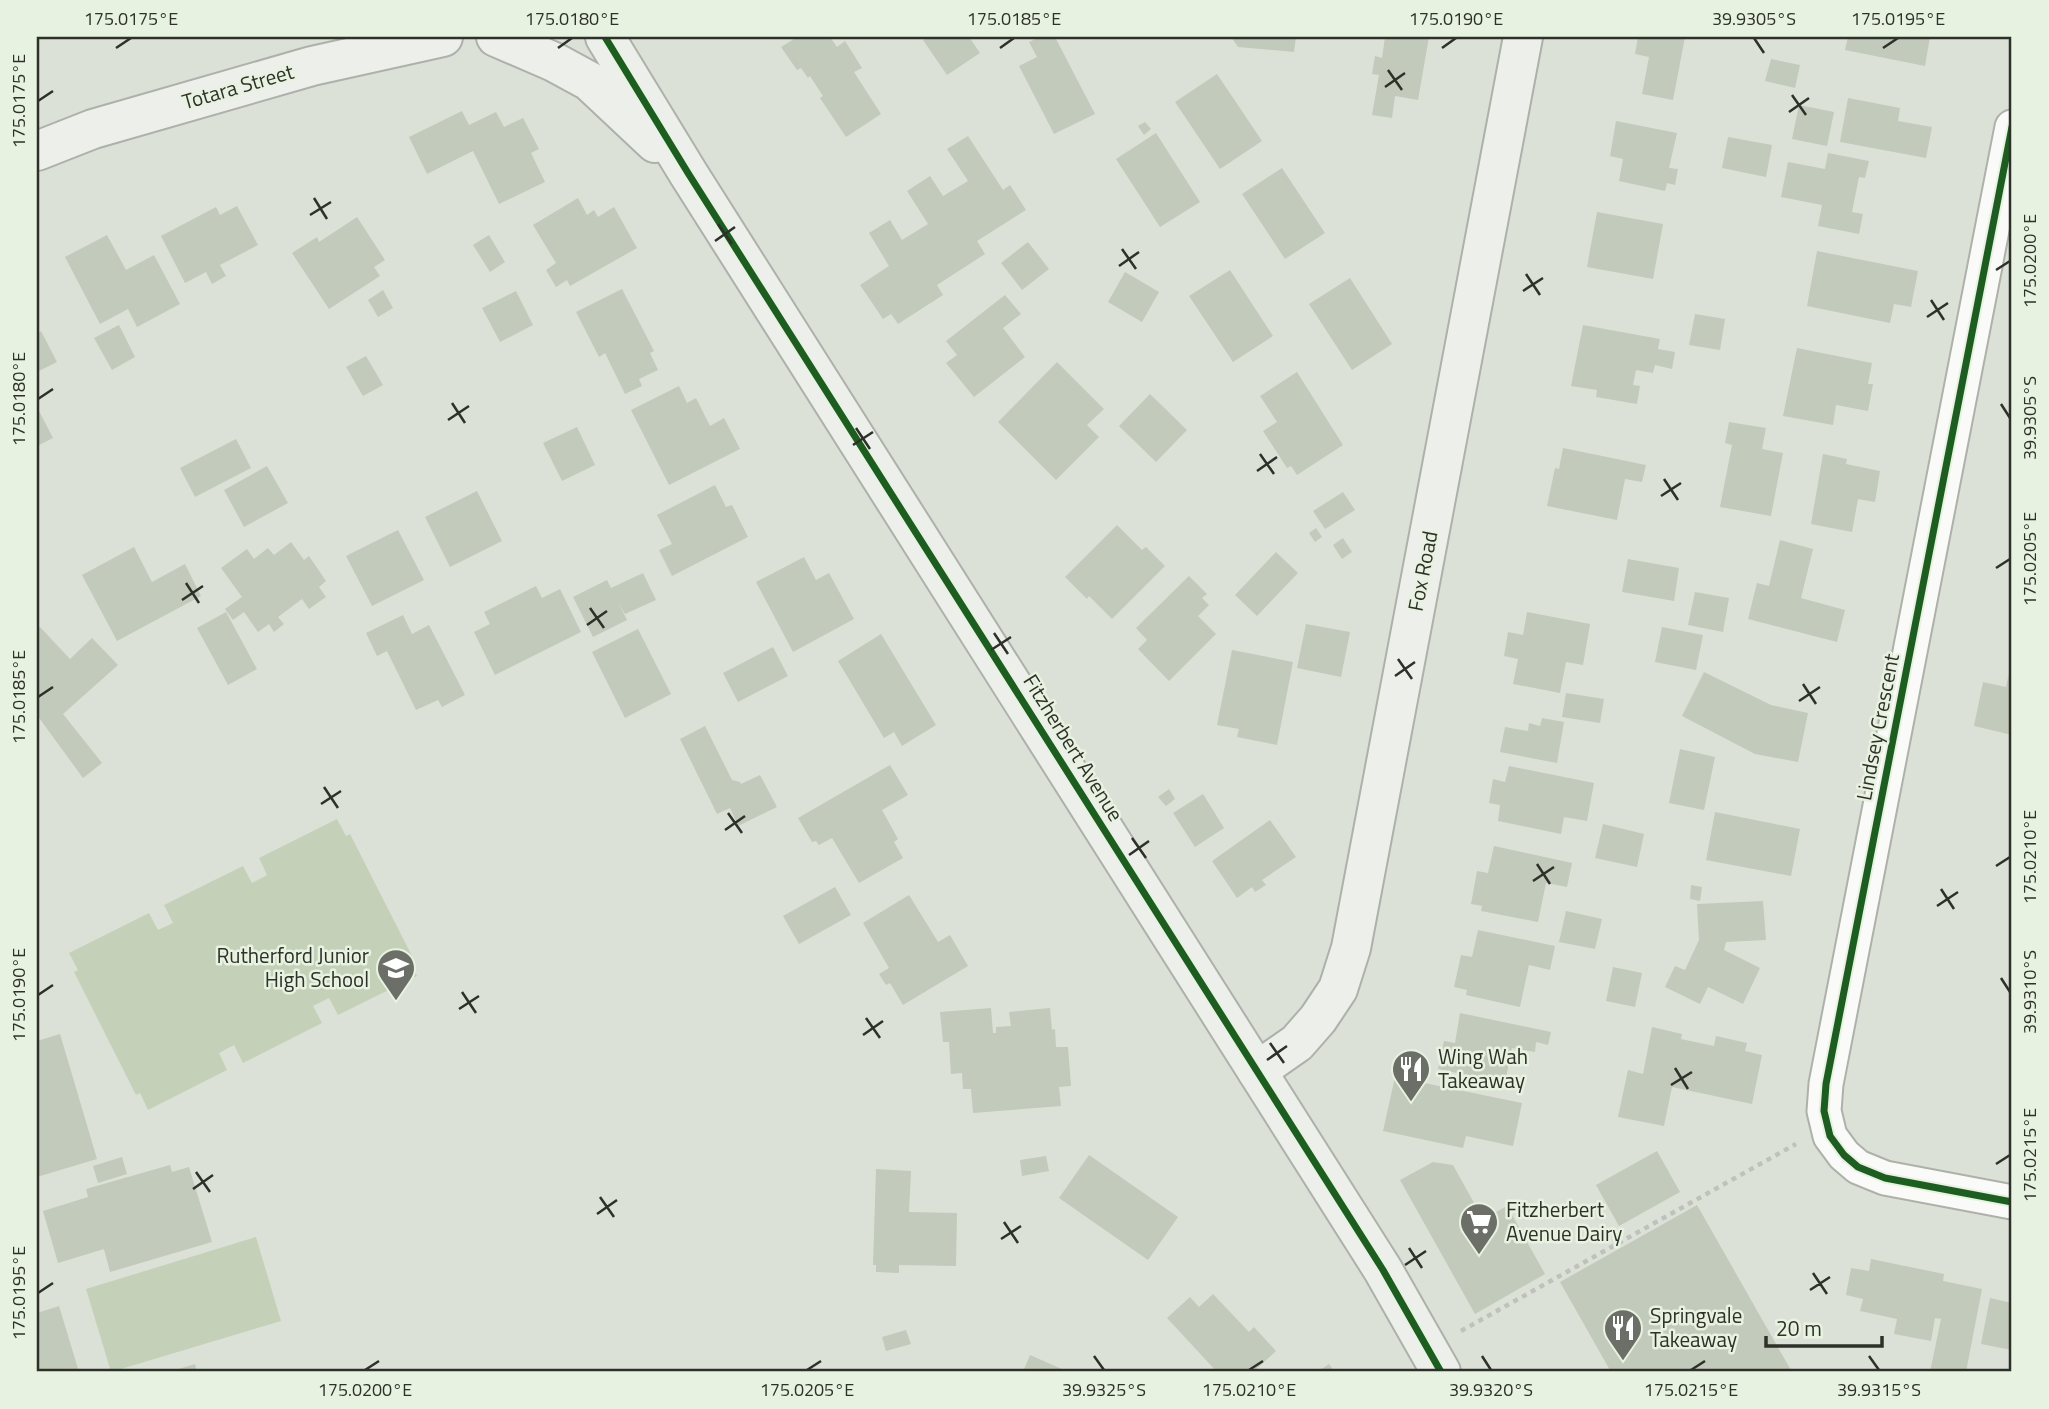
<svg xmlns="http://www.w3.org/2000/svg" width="2049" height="1409" font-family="'Titillium Web',sans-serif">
<rect width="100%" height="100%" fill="#dce1d7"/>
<g fill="#c4d1b8">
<polygon points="337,819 346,836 350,834 412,956 408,959 417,976 338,1015 329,998 313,1006 322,1023 243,1063 234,1045 219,1053 227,1070 148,1110 140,1093 136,1095 74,972 78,970 69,953 149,913 158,930 173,923 164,905 243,866 252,883 267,875 259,858"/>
<polygon points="256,1237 281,1321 111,1372 86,1289"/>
</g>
<g fill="#c2cabb">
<polygon points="797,37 830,37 837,47 845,41 862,68 854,72 881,114 846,137 820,98 823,96 810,76 808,78 801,68 797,70 781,47"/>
<polygon points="928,37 969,37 980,53 947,75 923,40"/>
<polygon points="1040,37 1055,37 1095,114 1054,134 1019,66 1037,57 1029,42"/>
<polygon points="1231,37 1296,37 1294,52 1238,47"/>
<polygon points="1385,37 1429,37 1418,100 1395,96 1392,118 1372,115 1379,75 1372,74 1375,56 1382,58"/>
<polygon points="1638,37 1685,37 1673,100 1642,94 1649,57 1635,54"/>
<polygon points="1848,37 1930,37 1925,66 1845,50"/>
<polygon points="1771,59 1800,65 1795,88 1765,81"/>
<polygon points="1217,74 1262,141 1220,169 1175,102"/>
<polygon points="1848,98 1900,108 1898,121 1932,127 1926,158 1840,142"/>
<polygon points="1799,105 1834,112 1827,146 1792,139"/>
<polygon points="462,111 469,125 496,112 504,127 523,118 539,149 531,153 545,182 499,204 473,151 427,174 409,137"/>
<polygon points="1616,121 1677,133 1669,168 1678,169 1675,185 1667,183 1665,191 1619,181 1623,159 1610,156"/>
<polygon points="1145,122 1151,129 1144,135 1138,126"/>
<polygon points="1156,133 1200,202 1160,227 1116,159"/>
<polygon points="968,136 1003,190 1010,185 1026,210 977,241 985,254 937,285 943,295 898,324 891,314 883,319 860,285 889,266 869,233 890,220 902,240 928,224 907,191 930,176 943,196 968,181 947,149"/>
<polygon points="1728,137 1772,145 1766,177 1722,168"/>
<polygon points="1828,153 1869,161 1865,178 1859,177 1852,212 1863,214 1859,234 1818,226 1822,205 1781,197 1788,162 1825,169"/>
<polygon points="1282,168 1325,233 1285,259 1242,194"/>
<polygon points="578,198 587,215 594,210 598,217 614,207 637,248 570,286 567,280 556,287 546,270 556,263 533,225"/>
<polygon points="237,206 258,245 220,265 226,276 212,284 206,272 185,283 161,236 216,207 220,215"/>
<polygon points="1597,212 1663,224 1653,279 1587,267"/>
<polygon points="357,217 385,260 374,267 380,276 329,309 292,253 317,237 319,242"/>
<polygon points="107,235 126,270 154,255 180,304 137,327 128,309 100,324 65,257"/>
<polygon points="489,235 505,262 490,272 473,245"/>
<polygon points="1028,242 1049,269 1022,290 1001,263"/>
<polygon points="1817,251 1918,271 1911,307 1894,304 1890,323 1807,306"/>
<polygon points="1230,270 1273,336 1233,362 1189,296"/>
<polygon points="1125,272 1159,292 1142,322 1108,302"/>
<polygon points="1350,278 1392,344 1352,370 1309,304"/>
<polygon points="622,289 654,351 650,353 658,370 639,379 642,386 625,394 605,353 599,357 576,312"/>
<polygon points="383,290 393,308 378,317 368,300"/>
<polygon points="516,291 533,325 500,342 482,308"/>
<polygon points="1005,295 1021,314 1003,328 1025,357 974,397 946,363 957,355 946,341"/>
<polygon points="1695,314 1725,319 1720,350 1689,345"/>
<polygon points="119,325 135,357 112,370 94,338"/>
<polygon points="1583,325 1660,339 1658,349 1675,352 1672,369 1655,365 1653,373 1636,370 1633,385 1640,386 1637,404 1596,397 1597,390 1571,386"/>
<polygon points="41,331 57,362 37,372 37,334"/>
<polygon points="1797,348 1872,363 1868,384 1873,384 1868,411 1836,405 1833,425 1783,416"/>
<polygon points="366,356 383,385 363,396 346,367"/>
<polygon points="1057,362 1104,409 1087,425 1099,437 1056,480 998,422"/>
<polygon points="1297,372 1343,445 1297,475 1291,466 1287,468 1263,431 1277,422 1260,396"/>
<polygon points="679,386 687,403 696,398 710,426 724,418 740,449 669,485 631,410"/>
<polygon points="1150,394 1187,430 1156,462 1119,426"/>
<polygon points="37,407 53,438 37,446"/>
<polygon points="1729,422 1766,428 1762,449 1783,453 1771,516 1720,507 1732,445 1725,443"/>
<polygon points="577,427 595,465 562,481 543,443"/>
<polygon points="236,439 251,468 195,497 180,468"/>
<polygon points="1563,448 1646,465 1642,482 1625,479 1617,520 1547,506 1555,468 1559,469"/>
<polygon points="1823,454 1847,459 1846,464 1880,471 1875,502 1858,499 1852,532 1811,524"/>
<polygon points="267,466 288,503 244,527 224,490"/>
<polygon points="715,485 726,507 732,505 748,537 672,576 659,550 672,544 657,515"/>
<polygon points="477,491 502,541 450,567 425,517"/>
<polygon points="1343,492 1355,510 1325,529 1313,511"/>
<polygon points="1117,525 1142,550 1146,547 1165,566 1112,619 1089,596 1087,599 1065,577"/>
<polygon points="1316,528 1322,537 1315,542 1309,533"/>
<polygon points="398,530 424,580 372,606 346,556"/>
<polygon points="1343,538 1352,552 1342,559 1333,545"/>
<polygon points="1780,540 1813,549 1801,598 1845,610 1837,642 1748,619 1757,583 1769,586"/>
<polygon points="291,542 304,560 309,556 326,581 319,587 326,597 309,609 302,599 278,617 284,624 274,632 269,624 258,632 244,612 233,620 225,609 242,597 221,568 247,549 254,559 268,548 274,555"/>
<polygon points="134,547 152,582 185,564 201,596 117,641 82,575"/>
<polygon points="1276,552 1298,573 1257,616 1235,595"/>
<polygon points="804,557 816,580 829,573 854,619 793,652 756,582"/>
<polygon points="1628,559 1679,568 1674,601 1622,592"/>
<polygon points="643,573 656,600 625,614 618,602 627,620 593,637 573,597 607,580 611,588"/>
<polygon points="1189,576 1207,594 1202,598 1209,605 1198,616 1216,634 1169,681 1138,649 1147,640 1136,628"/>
<polygon points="536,586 542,598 560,589 581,632 495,675 474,632 490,624 484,612"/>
<polygon points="1695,592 1729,598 1723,632 1688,625"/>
<polygon points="226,612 257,669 228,685 197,628"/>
<polygon points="1527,612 1590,624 1583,665 1566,662 1560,693 1513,684 1518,659 1504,656 1508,632 1523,635"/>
<polygon points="403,615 412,634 429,625 465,695 442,707 438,700 416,710 387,651 377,656 366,633"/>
<polygon points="1306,624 1350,632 1341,677 1297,668"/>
<polygon points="40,627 70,659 92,638 118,665 63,714 102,763 83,778 37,715 37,629"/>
<polygon points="1662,627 1703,635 1696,670 1655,662"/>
<polygon points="638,629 671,694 625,718 592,652"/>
<polygon points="881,634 936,725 902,746 894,732 884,738 838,661"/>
<polygon points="773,647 788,676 738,702 723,673"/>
<polygon points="1232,650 1293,662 1277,745 1237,737 1239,729 1217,725"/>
<polygon points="2011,664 2012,735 1974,726 1983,682 2006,687"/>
<polygon points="1704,672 1771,705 1808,713 1798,762 1755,754 1682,716"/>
<polygon points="1566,693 1604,699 1600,723 1562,717"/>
<polygon points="1542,718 1564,722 1557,763 1500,752 1505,727 1528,731 1529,723 1540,726"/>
<polygon points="705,726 732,780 740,782 741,784 760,775 777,807 738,826 730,808 717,814 680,739"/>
<polygon points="1680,749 1715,757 1704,810 1669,803"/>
<polygon points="890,765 908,795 882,810 898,839 894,842 903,858 859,883 832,838 819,845 816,841 812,842 798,818"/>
<polygon points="1509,766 1594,783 1587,821 1564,817 1561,834 1498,821 1500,805 1489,803 1493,779 1505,782"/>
<polygon points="1169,789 1175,799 1166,806 1158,797"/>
<polygon points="1203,794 1224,828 1195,847 1173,813"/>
<polygon points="1715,812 1800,829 1791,876 1706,860"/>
<polygon points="1270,820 1296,857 1262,880 1266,885 1255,892 1252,887 1237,898 1212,861"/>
<polygon points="1603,824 1644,834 1637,867 1595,858"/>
<polygon points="1494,846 1572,863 1567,887 1546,883 1538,922 1481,911 1482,906 1471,904 1477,871 1488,873"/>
<polygon points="1691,885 1702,887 1700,901 1690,899"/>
<polygon points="835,887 851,915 799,944 783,916"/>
<polygon points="909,895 938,942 950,935 968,966 903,1005 890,983 886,985 879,974 889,968 863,923"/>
<polygon points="1763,901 1766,940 1726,942 1724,950 1760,968 1743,1004 1708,987 1700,1004 1665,987 1675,966 1685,970 1699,940 1697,904"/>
<polygon points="1566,911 1602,919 1595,949 1559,942"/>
<polygon points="1478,930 1555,946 1550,970 1529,965 1520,1007 1466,995 1467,990 1454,987 1461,955 1472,957"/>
<polygon points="1613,967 1642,973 1635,1007 1606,1001"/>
<polygon points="991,1008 993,1033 996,1033 996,1027 1011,1026 1009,1012 1050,1008 1052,1030 1055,1029 1056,1047 1068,1047 1071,1086 1059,1087 1061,1106 973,1113 971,1089 963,1089 962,1073 951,1074 949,1042 943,1042 940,1012"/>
<polygon points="1460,1013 1551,1032 1548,1045 1536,1042 1535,1052 1512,1048 1505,1083 1438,1069 1444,1041 1455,1043"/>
<polygon points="1652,1027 1682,1034 1681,1039 1714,1046 1716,1036 1747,1043 1745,1051 1762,1055 1752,1104 1672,1087 1664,1126 1618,1117 1628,1070 1643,1074"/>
<polygon points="60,1034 97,1159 37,1177 37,1041"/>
<polygon points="1395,1077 1522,1103 1513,1146 1466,1136 1463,1148 1383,1131"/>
<polygon points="1657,1151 1680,1192 1619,1226 1596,1185"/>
<polygon points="1089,1155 1178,1217 1148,1260 1059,1198"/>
<polygon points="1046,1156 1049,1171 1022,1176 1020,1160"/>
<polygon points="122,1157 127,1174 98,1183 93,1166"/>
<polygon points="1433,1162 1453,1165 1483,1219 1507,1206 1545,1274 1475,1314 1400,1180"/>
<polygon points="170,1165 172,1172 189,1167 212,1242 110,1272 104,1249 58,1263 43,1211 88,1197 86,1189"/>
<polygon points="876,1169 911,1171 909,1212 957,1213 956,1266 899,1265 899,1273 876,1272 876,1265 873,1265"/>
<polygon points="1697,1205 1792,1372 1611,1372 1560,1282"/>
<polygon points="1871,1259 1944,1274 1943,1281 1982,1289 1966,1372 1930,1372 1941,1319 1935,1318 1931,1341 1894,1334 1897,1319 1860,1311 1863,1299 1846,1295 1851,1268 1869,1271"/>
<polygon points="1213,1294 1249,1332 1254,1327 1276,1351 1253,1372 1217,1372 1167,1318 1190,1297 1199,1307"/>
<polygon points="1990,1298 2012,1303 2012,1350 1981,1344"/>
<polygon points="59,1306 79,1372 37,1372 37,1313"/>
<polygon points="906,1330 911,1344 886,1351 882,1337"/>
<polygon points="1030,1355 1064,1370 1063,1372 1023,1372"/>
<polygon points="195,1364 197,1372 169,1372"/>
<polygon points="1329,1364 1335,1372 1317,1372"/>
</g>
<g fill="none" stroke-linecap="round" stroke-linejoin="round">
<defs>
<polyline id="street" points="2012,127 1826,1084 1824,1111 1830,1136 1844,1155 1858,1167 1885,1178 2012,1202"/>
<g id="secondary">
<polyline points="496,37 554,62 589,81 655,143"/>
<polyline points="605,37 688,173 1383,1270 1441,1372"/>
<polyline points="37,151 93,129 312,66 443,37"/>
<polyline points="1257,1071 1297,1043 1318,1019 1338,989 1351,948 1523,37"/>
</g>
</defs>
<use href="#street" stroke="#adb1aa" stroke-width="37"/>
<use href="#secondary" stroke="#adb1aa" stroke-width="42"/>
<polyline stroke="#bfc1bd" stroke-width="4.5" stroke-dasharray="5 5" stroke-linecap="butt" points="1461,1331 1796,1144"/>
<use href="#street" stroke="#fafaf9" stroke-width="33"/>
<use href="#secondary" stroke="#edefeb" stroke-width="38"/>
<defs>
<g id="cycleway">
<polyline points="605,37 688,173 1383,1270 1441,1372"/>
<polyline points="2012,127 1826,1084 1824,1111 1830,1136 1844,1155 1858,1167 1885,1178 2012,1202"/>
</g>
</defs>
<use href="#cycleway" stroke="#e8f2e0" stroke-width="11"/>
<use href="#cycleway" stroke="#1b5e20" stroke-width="7"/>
</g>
<path fill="none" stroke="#2e312a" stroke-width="2.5" d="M1754,38L1764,53M116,48L131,38M558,48L572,38M1000,48L1014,38M1442,48L1456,38M1883,48L1898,38M1388,70L1402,90M1385,87L1405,73M1792,95L1806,115M38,101L53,91M1789,112L1809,98M314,198L327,219M310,215L331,202M718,224L732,244M715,241L735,227M1122,249L1136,269M1119,266L1139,252M1996,270L2010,261M1526,274L1540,295M1523,291L1543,278M1931,300L1944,320M1927,317L1948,303M38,399L53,389M452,403L465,423M2001,404L2010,418M448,420L469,406M856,428L870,449M853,445L873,432M1260,454L1274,474M1257,471L1277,457M1664,479L1678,500M1661,496L1681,483M1996,568L2010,559M186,583L199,603M182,600L203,586M590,608L604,628M587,625L607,611M994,633L1008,654M991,650L1011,637M1398,659L1412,679M1395,676L1415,662M1803,684L1816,704M38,697L53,687M1799,701L1820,687M324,787L338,808M321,804L341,791M728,813L742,833M725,830L745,816M1132,838L1146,858M1129,855L1149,841M1537,864L1550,884M1996,866L2010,857M1533,881L1554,867M1941,889L1954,909M1937,906L1958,892M2001,978L2010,992M462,992L476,1013M38,995L53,985M459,1009L479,996M866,1018L880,1038M863,1035L883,1021M1270,1043L1284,1063M1267,1060L1287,1046M1675,1068L1688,1089M1671,1085L1692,1072M1996,1164L2010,1155M196,1172L210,1192M193,1189L213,1175M600,1197L614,1217M597,1214L617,1200M1004,1222L1018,1243M1001,1239L1021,1226M1409,1248L1422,1268M1405,1265L1426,1251M1813,1273L1827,1294M1810,1290L1830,1277M38,1293L53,1283M1094,1356L1104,1370M1482,1356L1491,1370M1869,1356L1879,1370M365,1370L379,1361M807,1370L821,1361M1249,1370L1263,1361M1691,1370L1705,1361"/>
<defs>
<symbol id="school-pin" viewBox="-11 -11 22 30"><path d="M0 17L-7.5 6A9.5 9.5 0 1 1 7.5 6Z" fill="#6b6f67" stroke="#e8f2e0"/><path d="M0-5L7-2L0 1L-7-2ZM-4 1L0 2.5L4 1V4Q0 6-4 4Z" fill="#fff"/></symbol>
<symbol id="restaurant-pin" viewBox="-11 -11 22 30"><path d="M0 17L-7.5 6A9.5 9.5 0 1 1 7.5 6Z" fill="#6b6f67" stroke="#e8f2e0"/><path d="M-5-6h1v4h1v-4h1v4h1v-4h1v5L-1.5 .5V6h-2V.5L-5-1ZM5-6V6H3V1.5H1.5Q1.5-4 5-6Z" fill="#fff"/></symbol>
<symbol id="supermarket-pin" viewBox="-11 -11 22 30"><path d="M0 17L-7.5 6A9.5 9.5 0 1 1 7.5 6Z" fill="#6b6f67" stroke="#e8f2e0"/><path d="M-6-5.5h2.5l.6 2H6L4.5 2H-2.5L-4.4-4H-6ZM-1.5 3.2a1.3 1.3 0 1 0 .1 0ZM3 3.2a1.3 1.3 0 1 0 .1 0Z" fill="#fff"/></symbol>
</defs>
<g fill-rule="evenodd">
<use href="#school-pin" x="374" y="946" width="44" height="60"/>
<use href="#restaurant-pin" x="1389" y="1047" width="44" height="60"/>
<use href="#supermarket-pin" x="1457" y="1200" width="44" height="60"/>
<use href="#restaurant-pin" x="1601" y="1306" width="44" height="60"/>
</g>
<g text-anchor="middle" stroke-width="5" stroke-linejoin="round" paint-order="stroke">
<g font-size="21" fill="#2e312a" stroke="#e8f2e0">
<text transform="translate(238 87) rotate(-16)" y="7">Totara Street</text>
<text transform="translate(1423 571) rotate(-79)" y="7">Fox Road</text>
<text transform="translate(1878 727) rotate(-79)" y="7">Lindsey Crescent</text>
<text transform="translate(1073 748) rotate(58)" y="7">Fitzherbert Avenue</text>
</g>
<g font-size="21" fill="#2e312a" stroke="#e8f2e0" text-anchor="start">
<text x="369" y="963" text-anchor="end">Rutherford Junior<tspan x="369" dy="24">High School</tspan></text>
<text x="1438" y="1064">Wing Wah<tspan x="1438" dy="24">Takeaway</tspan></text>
<text x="1506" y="1217">Fitzherbert<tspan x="1506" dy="24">Avenue Dairy</tspan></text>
<text x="1650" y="1323">Springvale<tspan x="1650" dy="24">Takeaway</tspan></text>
</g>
</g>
<rect width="2049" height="1409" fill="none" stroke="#e8f2e0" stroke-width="77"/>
<path d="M1766 1336v10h116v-10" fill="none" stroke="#2e312a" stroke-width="3.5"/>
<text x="1776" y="1336" font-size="21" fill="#2e312a" stroke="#e8f2e0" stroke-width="5" paint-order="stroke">20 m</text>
<rect x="38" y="38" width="1972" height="1332" fill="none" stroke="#2e312a" stroke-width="2.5"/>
<g font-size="18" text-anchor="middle" fill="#2e312a">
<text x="131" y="25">175.0175°E</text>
<text x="572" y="25">175.0180°E</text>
<text x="1014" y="25">175.0185°E</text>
<text x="1456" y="25">175.0190°E</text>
<text x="1754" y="25">39.9305°S</text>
<text x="1898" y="25">175.0195°E</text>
<text transform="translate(19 101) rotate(-90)" y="6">175.0175°E</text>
<text transform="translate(2030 261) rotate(-90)" y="6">175.0200°E</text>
<text transform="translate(19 399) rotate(-90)" y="6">175.0180°E</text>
<text transform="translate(2030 418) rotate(-90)" y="6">39.9305°S</text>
<text transform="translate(2030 559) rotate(-90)" y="6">175.0205°E</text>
<text transform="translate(19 697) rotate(-90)" y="6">175.0185°E</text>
<text transform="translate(2030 857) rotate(-90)" y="6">175.0210°E</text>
<text transform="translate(2030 992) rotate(-90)" y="6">39.9310°S</text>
<text transform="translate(19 995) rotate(-90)" y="6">175.0190°E</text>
<text transform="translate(2030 1155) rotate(-90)" y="6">175.0215°E</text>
<text transform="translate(19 1293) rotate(-90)" y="6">175.0195°E</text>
<text x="365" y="1396">175.0200°E</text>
<text x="807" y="1396">175.0205°E</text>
<text x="1104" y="1396">39.9325°S</text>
<text x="1249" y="1396">175.0210°E</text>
<text x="1491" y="1396">39.9320°S</text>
<text x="1691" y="1396">175.0215°E</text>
<text x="1879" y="1396">39.9315°S</text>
</g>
</svg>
